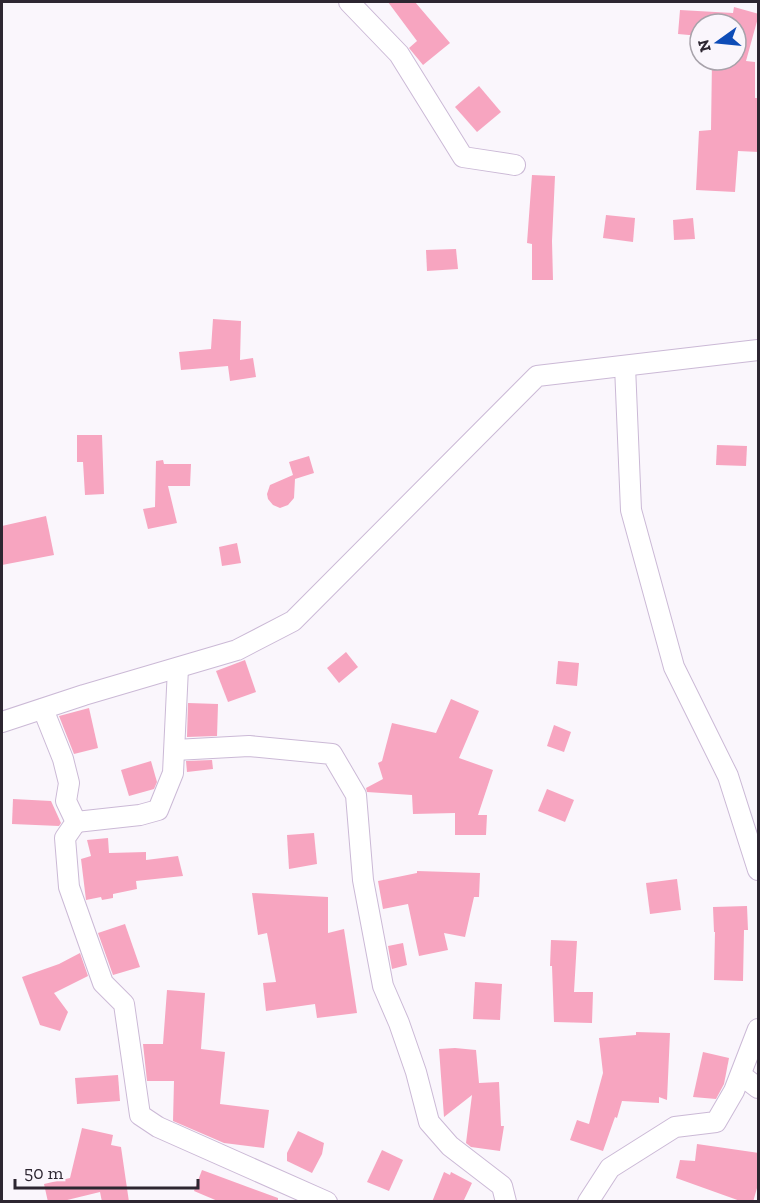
<svg xmlns="http://www.w3.org/2000/svg" width="760" height="1203" font-family="'Zilla Slab',serif">
<rect width="100%" height="100%" fill="#faf6fc"/>
<g fill="#f7a5c0">
<polygon points="388,2 415,2 450,43 423,65 409,48 417,41"/>
<polygon points="734,7 759,14 746,61 755,62 755,98 759,98 759,152 738,151 735,192 696,190 699,131 711,130 712,60 736,60 736,24 700,24 700,36 678,34 680,10 733,13"/>
<polygon points="479,86 501,112 477,132 455,107"/>
<polygon points="532,175 555,176 552,241 553,280 532,280 532,244 527,243"/>
<polygon points="606,215 635,218 633,242 603,238"/>
<polygon points="693,218 695,239 674,240 673,220"/>
<polygon points="456,249 458,269 427,271 426,250"/>
<polygon points="213,319 241,321 240,360 253,358 256,377 230,381 228,366 181,370 179,352 211,349"/>
<polygon points="77,435 102,435 104,494 85,495 83,462 77,462"/>
<polygon points="717,445 747,446 746,466 716,465"/>
<polygon points="309,456 314,473 295,479 294,498 288,505 280,508 273,505 268,499 267,494 270,485 293,475 289,462"/>
<polygon points="163,460 164,464 191,464 190,486 168,486 177,523 148,529 143,509 155,507 156,461"/>
<polygon points="46,516 54,555 2,565 2,526"/>
<polygon points="237,543 241,563 222,566 219,547"/>
<polygon points="346,652 358,667 339,683 327,668"/>
<polygon points="245,660 256,692 228,702 216,671"/>
<polygon points="558,661 579,663 577,686 556,684"/>
<polygon points="451,699 479,711 459,758 493,770 478,815 487,815 486,835 455,835 455,813 413,814 412,795 367,792 366,788 383,779 378,763 382,761 392,723 436,733"/>
<polygon points="188,703 218,704 217,736 187,737"/>
<polygon points="89,708 98,748 74,754 59,716"/>
<polygon points="554,725 571,732 564,752 547,746"/>
<polygon points="212,760 213,769 187,772 186,761"/>
<polygon points="151,761 157,782 154,789 129,796 121,770"/>
<polygon points="547,789 574,800 565,822 538,811"/>
<polygon points="13,799 51,801 61,823 59,826 12,824"/>
<polygon points="314,833 317,864 289,869 287,835"/>
<polygon points="108,838 109,853 146,852 146,860 178,856 183,876 136,881 137,889 113,894 113,898 102,900 101,897 86,900 81,859 91,856 87,840"/>
<polygon points="417,871 480,873 479,897 474,897 465,937 444,933 448,950 419,956 408,904 383,909 378,881 417,873"/>
<polygon points="677,879 681,910 650,914 646,883"/>
<polygon points="252,893 328,897 328,933 344,929 357,1013 317,1018 315,1004 266,1011 263,983 276,982 267,933 258,935"/>
<polygon points="747,906 748,930 744,930 743,981 714,980 715,932 714,932 713,907"/>
<polygon points="125,924 140,967 113,975 98,933"/>
<polygon points="551,940 577,941 574,992 593,992 592,1023 554,1022 552,966 550,966"/>
<polygon points="403,943 407,965 392,969 388,946"/>
<polygon points="80,953 88,976 54,993 68,1012 60,1031 40,1025 22,977 59,964"/>
<polygon points="475,982 502,984 500,1020 473,1019"/>
<polygon points="167,990 205,993 201,1049 225,1052 220,1104 269,1110 264,1148 224,1143 173,1121 174,1081 147,1081 143,1044 163,1044"/>
<polygon points="636,1032 670,1033 667,1100 659,1097 659,1103 622,1101 617,1118 615,1117 603,1151 570,1140 577,1120 589,1124 603,1073 599,1038 636,1035"/>
<polygon points="455,1048 476,1050 479,1083 499,1082 501,1126 504,1126 500,1151 471,1147 466,1143 472,1095 444,1117 439,1049"/>
<polygon points="703,1052 729,1058 724,1084 716,1099 693,1097"/>
<polygon points="118,1075 120,1101 77,1104 75,1078"/>
<polygon points="82,1128 113,1135 111,1145 121,1147 129,1202 102,1202 100,1192 59,1202 48,1202 44,1184 70,1178"/>
<polygon points="298,1131 324,1143 322,1154 312,1173 287,1161 287,1153"/>
<polygon points="697,1144 759,1153 759,1181 753,1202 743,1202 676,1178 680,1160 695,1161"/>
<polygon points="382,1150 403,1160 389,1191 367,1182"/>
<polygon points="202,1170 278,1198 278,1202 220,1202 194,1191"/>
<polygon points="444,1172 450,1175 451,1172 472,1183 463,1202 432,1202"/>
</g>
<g fill="none" stroke-linecap="round" stroke-linejoin="round">
<defs>
<g id="street">
<polyline points="349,2 399,54 463,157 515,165"/>
<polyline points="625,366 631,510 674,667 728,776 758,870"/>
<polyline points="43,709 63,759 69,783 66,801 76,822 65,838 69,887 103,983 124,1004 140,1115 158,1127 327,1202"/>
<polyline points="2,722 84,695 237,650 293,621 537,376 758,350"/>
<polyline points="175,750 249,746 332,754 356,795 363,880 383,986 399,1023 416,1072 429,1122 450,1146 502,1186 506,1202"/>
<polyline points="76,822 140,815 158,810 173,773 178,668"/>
<polyline points="741,1075 758,1088"/>
<polyline points="588,1202 610,1168 675,1127 716,1122 734,1091 758,1029"/>
</g>
</defs>
<use href="#street" stroke="#cbb9d6" stroke-width="22"/>
<use href="#street" stroke="#fff" stroke-width="20"/>
</g>
<rect width="760" height="1203" fill="none" stroke="#2d2631" stroke-width="6"/>
<g transform="translate(718 42) rotate(255)"><circle r="28" fill="#faf6fc" stroke="#a8a3ab" stroke-width="1.5"/>
<path d="M0-4.5L10 22L0 15L-10 22Z" fill="#0e4cb7"/>
<text y="-9" font-size="16" font-weight="bold" text-anchor="middle" fill="#2d2631">N</text>
</g>
<path d="M15 1179v9h183v-9" fill="none" stroke="#2d2631" stroke-width="3"/>
<text x="24" y="1179" font-size="18" fill="#2d2631" stroke="#faf6fc" stroke-width="4.5" paint-order="stroke">50 m</text>
</svg>
